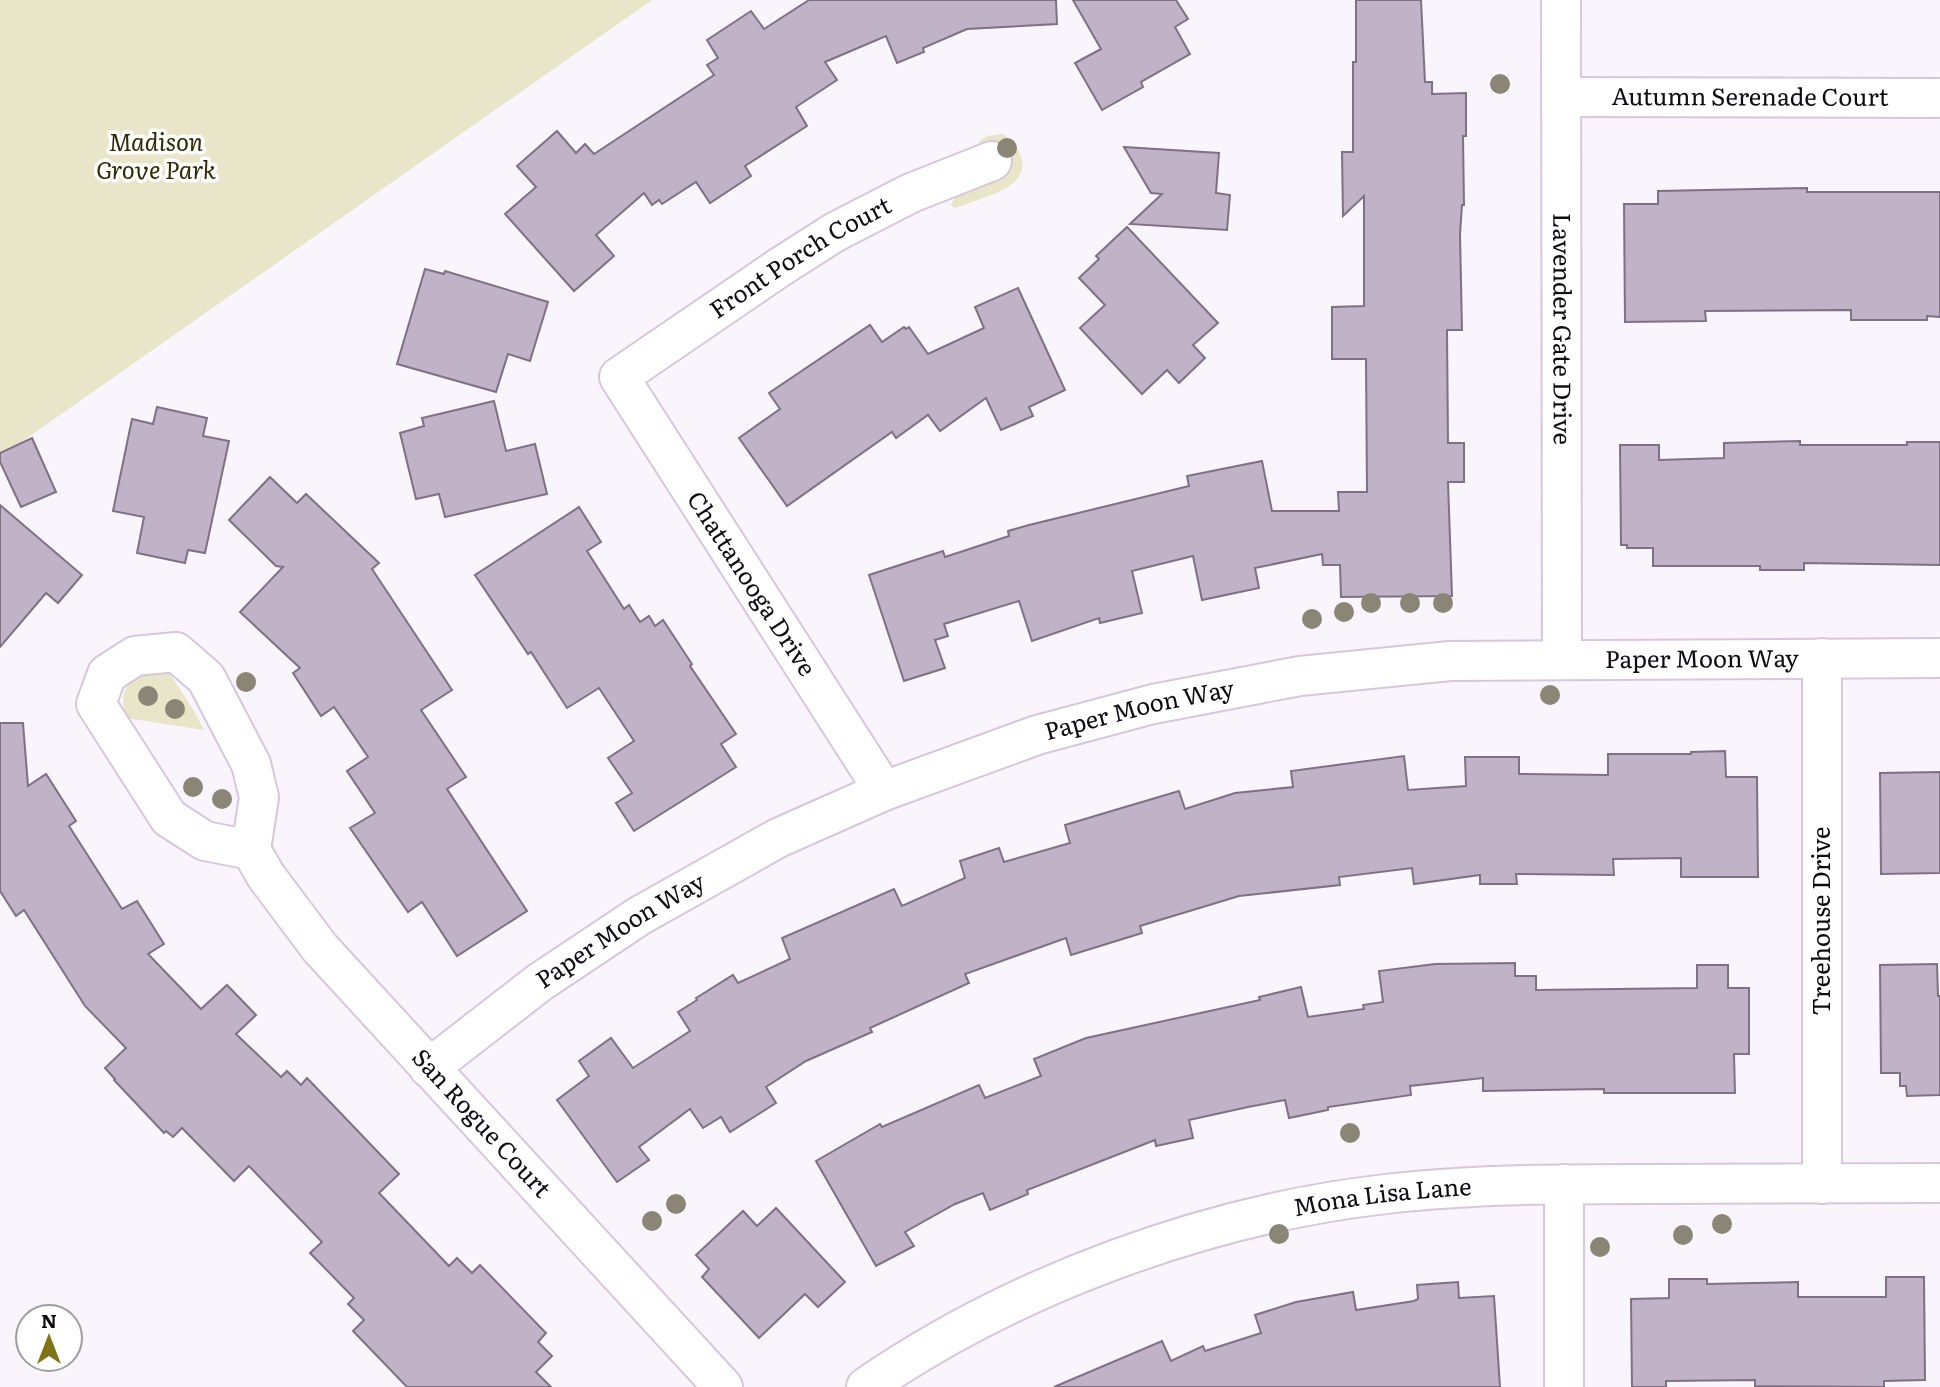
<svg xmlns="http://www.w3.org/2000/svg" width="1940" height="1387" font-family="Literata,serif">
<rect width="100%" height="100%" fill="#faf4fd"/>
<g fill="#e8e5c8">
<polygon points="0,0 652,0 0,457"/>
<path d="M1003,134C1020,146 1032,168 1012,184C999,194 971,202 955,208L951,205L980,141L987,136Z"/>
<path d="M156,671L170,674L194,711L204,730L126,718C120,695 123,689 138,673Z"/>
</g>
<g fill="#c0b2c7" stroke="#7e7184" stroke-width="2">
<polygon points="809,0 1056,0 1057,24 967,29 923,48 924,52 897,63 886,36 825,62 837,80 796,107 807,126 745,166 751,176 710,203 696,182 662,204 659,200 652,205 644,193 596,235 614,256 574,291 505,214 536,187 517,166 557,131 576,153 585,144 594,154 714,75 707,65 718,58 707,40 751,11 764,29"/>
<polygon points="1073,0 1176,0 1188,19 1175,27 1190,54 1141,82 1143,87 1102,110 1075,63 1101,49"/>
<polygon points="1356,0 1421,0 1425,82 1432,82 1432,94 1466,93 1466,136 1463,136 1464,205 1462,205 1460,234 1462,330 1447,330 1448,443 1464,443 1464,482 1448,482 1452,596 1341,597 1340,565 1323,565 1322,554 1255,568 1259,588 1202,600 1193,556 1132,571 1142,613 1100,623 1099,618 1032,641 1019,601 944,624 948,636 935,640 945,668 904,681 869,575 943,551 945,557 1009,536 1008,531 1029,525 1189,486 1187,476 1262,461 1272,511 1339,511 1338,492 1367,492 1366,359 1332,359 1332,307 1364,306 1364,196 1343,216 1342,152 1353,152 1353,62 1356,62"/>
<polygon points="1124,147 1219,153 1216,193 1230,195 1227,230 1130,224 1162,194 1151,193"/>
<polygon points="1807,188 1807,192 1940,192 1940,317 1927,316 1927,320 1851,320 1851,310 1705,311 1706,321 1625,322 1624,204 1658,204 1658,191"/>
<polygon points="1127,227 1218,323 1193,345 1205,358 1179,383 1167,370 1142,394 1080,328 1105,305 1079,278 1099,259 1096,256"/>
<polygon points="425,269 444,274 445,271 548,302 530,361 508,354 496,392 397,364"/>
<polygon points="1018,288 1065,390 1029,407 1033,416 1001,430 986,398 940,431 928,415 896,438 892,432 787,506 739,438 780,409 769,393 870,325 882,342 904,327 906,329 909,327 928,354 984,328 975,307"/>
<polygon points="494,401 506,451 535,444 547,494 445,517 439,494 416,499 400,433 424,426 422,418"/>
<polygon points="157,407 207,418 203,436 229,441 205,553 188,550 185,563 137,553 144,517 113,511 132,419 153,424"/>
<polygon points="32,438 56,492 21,507 0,462 0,453"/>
<polygon points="1800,441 1800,445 1907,445 1907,442 1940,442 1940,565 1804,563 1804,570 1760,570 1760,566 1653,566 1653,548 1627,548 1627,545 1621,545 1620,445 1659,445 1659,460 1724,458 1724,443"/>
<polygon points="270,477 297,503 306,494 379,563 372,569 452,690 421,710 466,777 447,789 527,911 457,956 422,902 408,912 350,828 375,813 347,771 368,757 334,707 321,716 293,673 300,668 240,612 283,567 276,566 229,520"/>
<polygon points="0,505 82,575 58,603 46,593 0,647"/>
<polygon points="579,507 601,542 587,551 624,609 629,605 640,622 649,616 655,626 663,620 692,664 690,666 736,734 721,744 736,767 634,831 616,803 632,793 608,758 634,741 599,688 567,708 531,652 528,654 475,575"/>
<polygon points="0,723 23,723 28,786 46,774 76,821 69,826 122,909 137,901 164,944 148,954 201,1009 227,985 256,1015 236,1034 281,1077 287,1071 301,1085 307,1078 399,1174 379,1193 449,1266 457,1258 472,1273 480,1265 546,1333 538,1342 552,1356 536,1372 551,1387 407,1387 353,1331 364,1320 348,1304 354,1298 310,1253 322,1242 249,1166 234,1181 182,1128 173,1137 166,1131 164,1133 114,1080 115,1079 105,1068 126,1048 85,1006 24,910 16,916 0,891"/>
<polygon points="1725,751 1726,777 1757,777 1758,877 1681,877 1681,858 1613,859 1614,875 1516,874 1517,884 1480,884 1480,875 1414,884 1412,868 1339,877 1340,885 1239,896 1140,926 1142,933 1071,955 1066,938 965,974 969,983 870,1028 872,1032 806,1061 766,1087 776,1103 730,1132 721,1117 703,1128 690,1109 639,1147 649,1160 617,1182 557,1100 589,1076 579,1061 611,1038 633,1068 690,1031 678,1012 697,1000 696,998 733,975 738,983 790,959 782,938 894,889 902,906 965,878 960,861 999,848 1004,862 1070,843 1065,825 1115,810 1179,791 1185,809 1235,793 1293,787 1291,771 1404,756 1408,790 1466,786 1465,757 1519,757 1519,774 1608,775 1608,754 1691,754 1691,752"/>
<polygon points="1940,772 1940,873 1881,874 1880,773"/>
<polygon points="1515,963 1515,976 1536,976 1536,990 1697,988 1697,965 1728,965 1728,988 1749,988 1749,1054 1734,1054 1735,1093 1604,1093 1604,1089 1483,1091 1483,1078 1410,1086 1411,1095 1328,1107 1328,1110 1289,1118 1285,1100 1248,1107 1189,1120 1193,1138 1156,1146 1155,1140 1027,1190 1028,1194 990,1210 983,1193 955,1204 905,1232 914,1246 876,1266 816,1161 880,1124 882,1127 979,1085 985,1098 1041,1076 1034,1059 1086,1038 1260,1000 1259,997 1301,987 1308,1017 1364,1009 1363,1005 1383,1002 1379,971 1435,964"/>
<polygon points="1937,964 1938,996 1940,996 1940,1095 1907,1096 1906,1086 1900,1086 1900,1073 1881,1073 1880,965"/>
<polygon points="776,1208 845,1282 818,1307 805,1294 759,1338 702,1277 709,1269 696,1255 743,1211 757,1226"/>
<polygon points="1886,1277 1924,1277 1925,1380 1884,1381 1884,1387 1755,1386 1755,1380 1666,1381 1666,1387 1632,1387 1631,1299 1669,1298 1669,1279 1707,1279 1707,1284 1798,1282 1798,1297 1886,1297"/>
<polygon points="1458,1282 1459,1298 1494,1296 1500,1387 1054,1387 1162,1341 1171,1361 1203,1346 1205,1351 1261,1333 1255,1315 1296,1302 1353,1292 1356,1310 1414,1301 1418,1299 1417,1285"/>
</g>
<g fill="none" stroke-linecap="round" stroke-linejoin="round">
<defs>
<g id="street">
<path id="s1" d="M1561,0L1562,659"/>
<path id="s2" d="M1561,97L1940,98"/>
<polyline points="1822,658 1822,1184"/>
<path id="s3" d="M884,791L619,377L780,267L835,232L911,193L992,161"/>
<path id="s4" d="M251,850L205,841L169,818L96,704L107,674L135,656L176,652L206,678L251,764L259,797L251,850L266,876L320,948L723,1387"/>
<path id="s5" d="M429,1068L540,982L639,916L778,838L884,791L1037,735L1153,704L1300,676L1450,661L1940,658"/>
<polyline points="1564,1184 1564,1387"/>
<path id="s6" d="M866,1387C1014,1285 1208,1214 1386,1194C1473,1184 1561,1184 1649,1184C1746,1184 1843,1184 1940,1183"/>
</g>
</defs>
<use href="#street" stroke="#d6c7dd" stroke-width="42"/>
<use href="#street" stroke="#fff" stroke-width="38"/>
</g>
<g fill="#8a8574">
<circle cx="1500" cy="84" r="10"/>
<circle cx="1007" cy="148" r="10"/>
<circle cx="1371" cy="603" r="10"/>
<circle cx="1410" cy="603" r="10"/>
<circle cx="1443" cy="603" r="10"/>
<circle cx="1344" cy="612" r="10"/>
<circle cx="1312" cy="619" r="10"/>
<circle cx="246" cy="682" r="10"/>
<circle cx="1550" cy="695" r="10"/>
<circle cx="148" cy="696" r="10"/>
<circle cx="175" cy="709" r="10"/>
<circle cx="193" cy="787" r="10"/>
<circle cx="222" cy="799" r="10"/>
<circle cx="1350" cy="1133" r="10"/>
<circle cx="676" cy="1204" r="10"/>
<circle cx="652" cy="1221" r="10"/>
<circle cx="1722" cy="1224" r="10"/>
<circle cx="1279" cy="1234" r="10"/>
<circle cx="1683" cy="1235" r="10"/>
<circle cx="1600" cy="1247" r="10"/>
</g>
<g text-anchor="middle" stroke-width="7" stroke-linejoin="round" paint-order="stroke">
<g font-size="24" fill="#0f0b12" stroke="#fff">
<text dy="8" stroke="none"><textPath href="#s2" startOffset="189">Autumn Serenade Court</textPath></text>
<text dy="8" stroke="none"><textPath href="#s3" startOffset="709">Front Porch Court</textPath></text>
<text dy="8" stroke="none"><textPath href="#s1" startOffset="329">Lavender Gate Drive</textPath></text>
<text transform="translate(751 584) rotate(57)" y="8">Chattanooga Drive</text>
<text dy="8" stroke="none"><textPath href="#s5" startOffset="1370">Paper Moon Way</textPath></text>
<text dy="8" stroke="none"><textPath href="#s5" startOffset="803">Paper Moon Way</textPath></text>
<text transform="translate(1822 921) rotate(-90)" y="8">Treehouse Drive</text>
<text dy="8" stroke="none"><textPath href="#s5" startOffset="236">Paper Moon Way</textPath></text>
<text dy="8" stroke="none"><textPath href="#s4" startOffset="914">San Rogue Court</textPath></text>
<text dy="8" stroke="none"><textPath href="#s6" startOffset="556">Mona Lisa Lane</textPath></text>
</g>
<g font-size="24" font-style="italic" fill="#2e2a03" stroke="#fff">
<text x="156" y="151">Madison<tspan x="156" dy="28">Grove Park</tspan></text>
</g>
</g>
<g transform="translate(49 1338)"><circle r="33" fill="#ffffff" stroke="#9f9da0" stroke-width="2"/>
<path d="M0-5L12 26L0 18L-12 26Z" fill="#7e7416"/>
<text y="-10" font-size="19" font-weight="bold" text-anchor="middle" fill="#0f0b12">N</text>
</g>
</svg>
